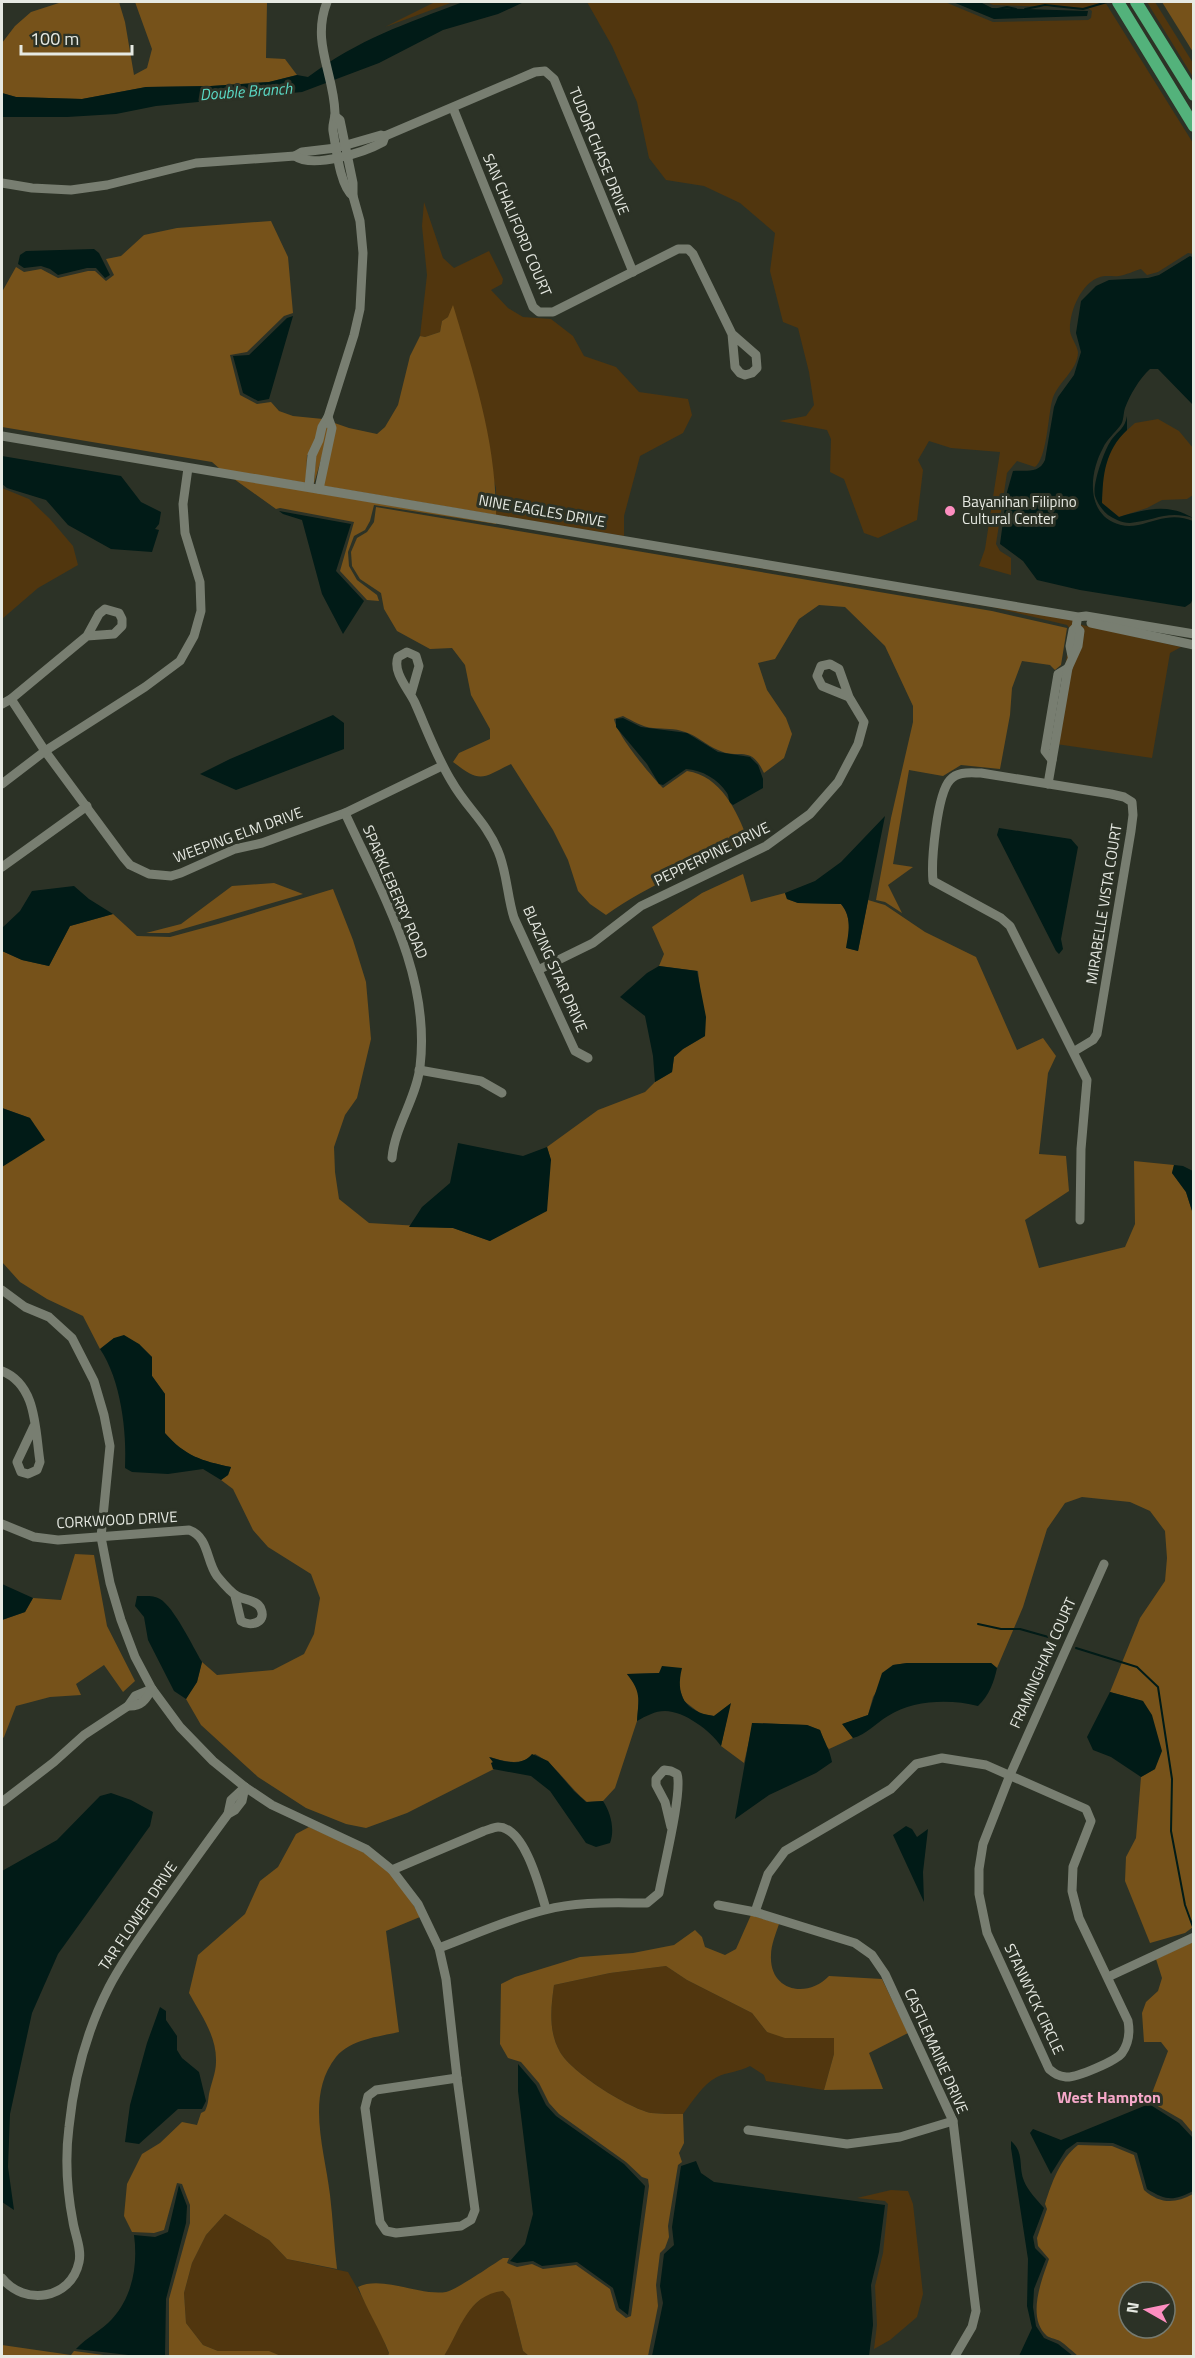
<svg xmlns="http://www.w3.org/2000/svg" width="1195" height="2358" font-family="'Titillium Web',sans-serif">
<rect width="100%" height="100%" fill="#2c3226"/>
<g fill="#51360e">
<polygon points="435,2 453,2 385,27"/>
<path d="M587,2H945L993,22L1088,20L1091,18L1092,11L1088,8L993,5L987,2H1105L1193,143V254L1188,253L1158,272L1147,275L1141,269C1134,271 1126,275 1119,276C1113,277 1106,275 1100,277C1081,283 1069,312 1070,331C1071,338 1077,345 1078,352C1078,371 1056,383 1052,401C1048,416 1047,458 1035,467L1017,461L1007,473L996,544L1000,551L1011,558V575L979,566L985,549L1000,452L951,448L929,441L918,460L923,470L917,520L878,538L864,533L844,479L830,472L831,439L827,430L779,421L806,416L814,405L809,372L798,328L783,322L770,271L775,233L740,203L704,186L666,180L649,158L637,102L612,46Z"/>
<polygon points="1147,2 1155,2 1193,63 1193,77"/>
<polygon points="424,202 443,258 454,268 489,251 503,279 502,284 491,290 508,308 523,317 551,319 573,336 584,356 616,367 639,392 688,399 692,415 683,433 640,456 624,516 624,536 496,515 496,488 448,317 442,321 440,332 425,337 420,336 427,275 422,226"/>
<polygon points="1158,419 1179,431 1193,448 1193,495 1187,499 1162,500 1147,508 1119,517 1102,503 1103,473 1114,442 1135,423"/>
<polygon points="2,488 29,499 50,519 73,546 78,565 38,588 2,619"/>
<polygon points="707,558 1074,620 1082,625 1181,647 1170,653 1152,758 1056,744 1070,629 1067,625 992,607 705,559"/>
<path d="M666,1966L687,1980L752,2013L767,2032L835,2038L834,2054L824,2090L766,2081L764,2075L750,2066C739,2072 727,2072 717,2077C702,2085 693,2101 683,2114C673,2114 661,2114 651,2113C628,2108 572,2073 560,2052C548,2031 551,2007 554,1985L610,1973Z"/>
<polygon points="891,2190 908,2191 913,2204 923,2294 917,2317 890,2340 874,2349 877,2325 875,2286 883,2253 888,2204 885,2201 857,2198"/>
<polygon points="225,2214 269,2240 287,2259 348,2272 378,2325 389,2354 388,2356 281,2356 268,2351 218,2351 203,2345 186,2323 184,2293 192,2263 206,2235"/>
<polygon points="504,2291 510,2299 523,2351 529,2356 444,2356 467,2311 489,2292"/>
</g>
<g fill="#76521a" fill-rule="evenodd">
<polygon points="62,2 119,2 125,22 134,75 147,68 152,49 135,2 267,2 266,58 285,59 297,75 269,82 211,86 146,87 82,99 16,97 2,93 2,43 15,26 31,12"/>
<polygon points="1162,2 1193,2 1193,52"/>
<path d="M271,221L288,257L293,313L284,316L247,352L230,355L240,395L257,404L271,402L279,411L293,416L323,419L349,428L377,434L385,427L398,405L410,356L420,336L425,337L440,332L442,321L448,317L453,305C474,375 496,441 496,515L324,486L322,456L314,484L316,455H307L306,483L220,469L212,462L2,427V292L16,267L24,272L41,269L58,278L88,271H95L106,281L114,275L106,259L121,256L144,235L177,228Z"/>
<polygon points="234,479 496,523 496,524 374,505 370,521 365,530 354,536 348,552 349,566 357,580 377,595 379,601 367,600 340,571 354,522 280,508 276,509"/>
<path d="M376,507L992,611L1067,628L1061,665L1055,670L1050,665L1022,661L1012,688L1010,715L1000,769L961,765L943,776L909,770L893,864L913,867L888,885L902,913L885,902L876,900L891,818L913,722V706L885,646L845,607L819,605L799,619L775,659L758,663L767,690L786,718L792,734L784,758L764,773C750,743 741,761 718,750C706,745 698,736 685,732C674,728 665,729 653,728C642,727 633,721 623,716L614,719C617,735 650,775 663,788L687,771C721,776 737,811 748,840C700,864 650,884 606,915L590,904L578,891L568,860L553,830L511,764C481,778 482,784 453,762L459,753L490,739V729L471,695L465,665L452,648L430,649L397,631L384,609L381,593L360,579L352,566L351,552L357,538L367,532L374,522Z"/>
<path d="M743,874L751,902L785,893L787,899L798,903L841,904C852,917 849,932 847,948L858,951L868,900L885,905L925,932L976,957L1017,1050L1043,1038L1056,1056L1048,1073L1039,1154L1066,1156L1069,1191L1025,1220L1039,1268L1125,1247L1135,1224L1134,1161L1174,1165L1172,1173L1186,1192L1193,1214V1927L1185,1933L1150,1943L1125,1881L1126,1857L1136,1838L1141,1777L1155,1769L1143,1701L1110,1692L1140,1618L1165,1581L1167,1558L1165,1531L1150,1511L1130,1502L1082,1497L1065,1503L1047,1529L1023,1607L997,1668L991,1663H907L893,1665L873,1697L868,1715L843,1724L853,1738L829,1749L826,1746L820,1730L807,1725L753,1723L744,1763L721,1746L730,1704L714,1716L701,1714L684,1701L678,1684L659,1673L627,1674L637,1687L639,1696L637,1721L615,1788L603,1801L587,1802C568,1787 557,1765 535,1754C521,1766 506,1762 490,1757L496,1768L407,1813L366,1828L346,1824L306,1808L258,1777L201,1725L186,1699L197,1682L202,1662L217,1675L273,1670L304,1654L314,1634L320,1598L311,1574L268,1547L253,1530L233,1489L221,1480L228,1475L231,1467C201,1461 185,1456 164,1433L165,1394L152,1376V1357L139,1344L114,1338L100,1349L83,1316L47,1299L20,1282L2,1262V1167L30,1118L2,1108V951L22,960L49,966L70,926L113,914L137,936L170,937L218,924L333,889L353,940L366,982L371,1039L357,1098L345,1115L334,1147L335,1172L339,1199L369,1223L453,1228L490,1241L551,1160L547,1147L598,1110L645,1092L655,1082L672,1072L674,1057L683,1049L705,1036L698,971L659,966L664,954L652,927L702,893Z"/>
<polygon points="274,883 303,894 169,933 146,933 181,924 232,886"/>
<polygon points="75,1554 94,1555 107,1626 135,1681 123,1692 104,1665 76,1684 81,1695 50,1697 16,1706 4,1737 2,1739 2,1620 25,1612 33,1598 61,1600"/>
<path d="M309,1827C326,1835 345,1842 361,1851C386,1864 408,1893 420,1917L386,1931L399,2032C378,2037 351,2039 336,2057C305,2096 325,2151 330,2195C333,2220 334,2244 337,2269L287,2259L269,2240L225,2214L206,2235L192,2263L184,2293L186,2323L203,2345L218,2351H269L281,2356H169V2299L190,2223V2205L182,2184L177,2183L164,2230L154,2233L132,2232L124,2216L127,2184L142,2154L160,2143L182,2122L197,2125L201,2113L205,2111C208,2105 208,2101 209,2094C211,2083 216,2073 216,2062C217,2036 201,2015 189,1993L198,1955L245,1914L260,1881L278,1867L296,1834Z"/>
<path d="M751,1915L779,1924C776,1933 771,1945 771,1955C769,1991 807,1999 829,1976L882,1979L908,2033L869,2053L883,2089L824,2090L834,2054V2038H785L767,2032L752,2013L687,1980L666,1966L610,1973L554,1985C551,2007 548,2031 560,2052C572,2073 628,2108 651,2113C661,2114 673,2114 683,2114L684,2143L679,2153L682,2162L678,2165L668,2226L669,2237L665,2248L660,2253L656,2285L658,2306L648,2356H529L523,2351L510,2299L503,2291C467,2295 461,2329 444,2356H388L389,2353C380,2330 367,2310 358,2287C382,2275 419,2296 446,2292C456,2290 492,2265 503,2258H509L507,2263L517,2267L532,2264L543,2269L576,2265L610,2289L616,2310L626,2318L631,2316L649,2186L648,2179L642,2177L626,2162L559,2114L549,2103L539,2083L521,2062L508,2058L500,2044L501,1984L515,1977L580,1957L633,1953L674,1945L695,1930L702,1937L705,1947L725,1955L736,1949Z"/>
<polygon points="1193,1942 1193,2133 1182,2120 1149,2101 1168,2051 1161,2042 1144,2042 1142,2013 1146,2002 1158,1991 1162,1978 1156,1959"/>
<path d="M1078,2145L1112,2146L1134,2155L1144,2190C1160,2204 1175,2204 1193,2194V2356H1078C1072,2351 1066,2345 1060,2341C1056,2339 1050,2338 1047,2336C1026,2318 1042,2279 1049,2259L1038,2246L1037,2238L1047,2209L1045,2204C1052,2182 1060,2159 1078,2145ZM1129,2292H1165V2328H1129Z"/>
<polygon points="2,2345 71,2355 74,2351 111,2356 2,2356"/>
</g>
<g fill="#011b17">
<path d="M463,2H524L498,14L443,30L379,63L302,92L156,106L116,114L67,117H2V93L16,97L82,99L146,87L211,86L269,82L297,75L308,77C359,39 405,24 463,2Z"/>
<polygon points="953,2 980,2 992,8 1088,11 1087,16 994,19"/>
<polygon points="94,249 99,253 110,275 105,278 96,268 87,268 58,275 50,269 41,266 24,268 18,264 20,255 26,251"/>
<path d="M1190,256L1194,258L1193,405L1158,369H1150C1139,379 1130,395 1125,408C1123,414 1124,421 1120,426C1114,434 1107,439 1103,448C1089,473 1085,516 1121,525C1136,529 1151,520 1166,518C1176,516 1185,518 1193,521V598L1191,603L1185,607L1080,590L1037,580L1023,561L1000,544L1007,492L1013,471C1026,470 1039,474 1045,460L1054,407L1058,397L1074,375L1081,352L1076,333L1081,301L1096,286L1109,280L1148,278L1159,275Z"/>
<polygon points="293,316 269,399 258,401 243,393 233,356 249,355 287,318"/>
<path d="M1127,416V430C1105,451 1103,474 1102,503L1119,517C1146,509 1168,503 1193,518C1166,510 1155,521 1130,523C1121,523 1115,519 1108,515C1103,511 1097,503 1095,496C1092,484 1105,448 1112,439C1119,430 1125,428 1127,416Z"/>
<polygon points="2,456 121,476 141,502 161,512 159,524 155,529 159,530 152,552 111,549 68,525 46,500 7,488 2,484"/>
<polygon points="279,511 351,524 336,571 364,601 343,634 322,594 302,520 283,514"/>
<polygon points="333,715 344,723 344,749 236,790 200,774 230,759"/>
<path d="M623,718L641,727L687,733L718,752L750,757L758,765L763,779V788L733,805C727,801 730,798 727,793C718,779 702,770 686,769L663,785L659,784L647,764L616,727V719Z"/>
<path d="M885,816L858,951L846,948C849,932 852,917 841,904L798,903L787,899L785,893L815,881L841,862Z"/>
<polygon points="999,828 1071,839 1078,847 1061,939 1063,949 1059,954 1056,951 997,835"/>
<polygon points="74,886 89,899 113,914 70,926 49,966 22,960 2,951 2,928 20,911 32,891"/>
<polygon points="659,966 697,971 706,1017 705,1036 683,1049 674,1057 672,1072 655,1082 653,1056 645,1016 620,997 647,973"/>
<polygon points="2,1108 30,1118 45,1140 2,1167"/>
<polygon points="458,1143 523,1156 547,1147 551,1160 547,1211 490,1241 453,1228 409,1227 422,1207 450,1183"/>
<polygon points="1174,1165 1183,1166 1193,1171 1193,1214 1186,1192 1172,1173"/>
<path d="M124,1335L139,1344L152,1357V1376L165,1394V1433C185,1456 202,1461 231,1467L228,1475L221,1480L203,1469L168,1474L132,1472L125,1468C127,1432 121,1380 100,1349L114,1338Z"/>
<polygon points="2,1584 33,1598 25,1612 2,1620"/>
<path d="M137,1596C145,1596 154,1595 160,1599C174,1607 193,1647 202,1662L197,1682L186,1699L174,1691L148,1640L144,1617L135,1606Z"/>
<path d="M907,1663H991L997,1668C994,1682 989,1696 978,1706C950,1699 913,1700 888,1716C876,1723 866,1735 853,1738L842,1724L868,1715L882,1673L893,1665Z"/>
<path d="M662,1666L682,1668C675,1695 685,1712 714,1716L731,1703L721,1746C711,1731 684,1711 665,1711C655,1711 646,1716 637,1721C639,1698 641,1692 627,1674L659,1673Z"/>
<polygon points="1110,1692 1143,1701 1152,1715 1162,1751 1155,1769 1141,1777 1111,1757 1093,1750 1087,1737"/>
<path d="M752,1723L807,1725L820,1730C824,1741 830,1750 832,1762L816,1773L769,1795L735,1819Z"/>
<path d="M532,1754L548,1761L574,1791L586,1802L603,1801C611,1813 615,1830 610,1843L596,1847L586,1843L550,1791L531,1776L493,1769L491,1763L493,1762L489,1757C504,1761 520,1768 532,1754Z"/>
<polygon points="111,1793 131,1800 153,1812 150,1826 58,1954 32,2013 10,2114 8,2167 14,2210 2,2202 2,1871 57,1840 100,1796"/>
<polygon points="906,1826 912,1829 917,1837 928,1829 923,1872 924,1902 893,1835"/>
<polygon points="160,2007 166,2011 166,2020 177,2036 177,2050 182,2058 199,2072 206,2101 202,2109 178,2109 139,2144 125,2142 130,2105 147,2043"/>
<polygon points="518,2064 536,2085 546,2105 556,2116 624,2164 645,2186 628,2315 619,2308 613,2288 577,2262 542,2266 533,2261 517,2263 510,2261 525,2244 533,2214 518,2091"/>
<path d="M1149,2104L1179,2123L1193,2138V2191C1173,2201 1167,2201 1147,2189L1137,2153L1113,2143L1077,2142L1066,2150L1051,2174L1030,2133L1033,2129L1061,2140Z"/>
<path d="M1011,2141C1025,2153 1018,2167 1024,2181C1028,2191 1037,2200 1044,2208L1033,2237L1035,2248L1046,2259L1034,2289L1033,2307L1036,2326L1044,2338L1058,2344L1073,2356H1019L1032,2328L1027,2306L1028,2259L1011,2148Z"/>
<polygon points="696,2161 701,2173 714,2182 885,2205 879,2252 871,2285 873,2325 869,2356 652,2356 663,2303 660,2286 664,2254 674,2245 672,2227 681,2166"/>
<path d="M179,2185L187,2206L186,2223L166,2299L165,2356H137L76,2349C87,2337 102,2330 112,2319C133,2296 138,2264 134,2235L155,2237L168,2232Z"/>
</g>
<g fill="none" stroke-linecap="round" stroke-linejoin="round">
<g stroke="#011b17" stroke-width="2">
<polyline points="998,9 1007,7 1016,9"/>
<polyline points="1025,9 1045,5 1083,9 1107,2"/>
<polyline points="978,1624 1001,1629 1020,1629 1059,1640"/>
<polyline points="1076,1648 1137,1667 1158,1687 1172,1779 1171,1831 1185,1905 1193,1927"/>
</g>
<g stroke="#787e71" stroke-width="9">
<path d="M327,2C311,43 334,73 335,113C335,119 332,125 333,131C336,147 340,187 353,196"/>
<polyline points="453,108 533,307 539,312 553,312 678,249 688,249 693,254 732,334 735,367 740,373 745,375 752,373 757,368 756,355 732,334"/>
<polyline points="295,156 302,152 336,148 381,135 385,136 535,72 545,71 554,79 633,272"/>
<path d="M2,183L32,188L71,190L107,185L196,163L295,156C313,169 365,152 383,142L385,136"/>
<polyline points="2,436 1078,617 1086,616 1194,634"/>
<polyline points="309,487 312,455 319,440 322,427 328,417 354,335 360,309 363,253 360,221 353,196 353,183 340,120 335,116"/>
<polyline points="319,489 332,428 328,417"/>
<polyline points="1091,623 1194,645"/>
<polyline points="1072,656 1070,646 1073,630 1076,627 1077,621"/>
<path d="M411,694L419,666L416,656L407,652L398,657C392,672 409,690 415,703C427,730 437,758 452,782C466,807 487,823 498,851C507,872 507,896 514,918L575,1051L588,1058"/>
<polyline points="11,699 45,751 124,858 130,865 149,874 171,876 181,873 235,849 262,843 345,813 442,766"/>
<polyline points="2,704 11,699 87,636 99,614 105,609 119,613 122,619 122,626 114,634 87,636"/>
<polyline points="1052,760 1045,751 1058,674 1068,668"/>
<polyline points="2,784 45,751 145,687 180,661 194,636 201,611 200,582 185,533 183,504 188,468"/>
<polyline points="1048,784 1068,668 1078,646 1080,631 1076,627"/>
<path d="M345,813C382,894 431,975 420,1067C416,1099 395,1126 392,1158"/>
<polyline points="2,867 87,806"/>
<polyline points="538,970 593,943 641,906 766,846 810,814 838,782 858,744 864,722 849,697 839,669 830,664 821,666 817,676 822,686 849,697"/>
<path d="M1073,1052L1093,1040L1097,1034L1131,831L1133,815L1132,802L1124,797L1111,794L981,773C970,773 958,771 950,780C937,794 931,861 933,881L1001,918L1010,926L1087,1080L1081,1149L1080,1220"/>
<polyline points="419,1070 481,1081 502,1093"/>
<polyline points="2,1290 25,1307 49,1317 72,1338 94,1381 104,1415 110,1446 101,1537 110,1583 121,1620 135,1657 152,1689 180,1727 213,1761 245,1787 272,1805 366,1849 392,1870 418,1904 439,1948 446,1979 457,2078"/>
<path d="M2,1371C37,1385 35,1429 40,1462L37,1470L28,1474L21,1472L17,1462L34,1426"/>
<path d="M2,1524L34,1537L58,1540L189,1530C209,1537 206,1561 217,1576C222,1582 230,1592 237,1596C244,1600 258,1600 261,1609C267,1623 250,1627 241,1621L235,1596"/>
<polyline points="128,1706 135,1696 152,1689"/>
<path d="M2,1802L54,1762L84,1735L128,1706C142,1707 146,1699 152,1689"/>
<polyline points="228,1814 231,1800 245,1787"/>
<path d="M392,1870L484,1831C488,1830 494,1827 498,1827C525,1827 540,1889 546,1909"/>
<polyline points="718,1905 755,1912 855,1943 872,1955 885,1974 953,2121 976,2311 972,2327 955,2356"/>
<path d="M755,1912L768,1874L785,1851L891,1789L916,1764L942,1758L986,1765L1086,1809L1091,1821L1073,1867L1072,1891L1079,1918L1128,2021C1130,2032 1129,2043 1122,2053C1116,2061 1076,2078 1066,2077C1058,2076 1055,2074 1049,2069L987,1933L979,1894V1869L983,1844L1010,1775L1104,1564"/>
<path d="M439,1948C474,1935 508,1919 545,1910C578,1901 613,1903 647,1903L659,1893C663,1870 683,1791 677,1774L671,1771L664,1770L656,1779V1785L665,1802L671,1827"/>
<polyline points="1108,1977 1194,1937"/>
<polygon points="457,2078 475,2210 471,2220 461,2226 396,2233 386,2231 380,2222 365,2108 368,2096 376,2090"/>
<polyline points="748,2130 847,2144 900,2137 953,2121"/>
<path d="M2,2278C24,2306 71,2300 79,2262C82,2249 75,2235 73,2222C67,2191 65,2158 69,2127C74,2078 87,2030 109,1987C124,1958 143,1933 161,1907C183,1876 205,1845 228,1814L235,1810L242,1801L245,1787"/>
</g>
<g stroke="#53b27b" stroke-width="12">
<polyline points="1118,2 1194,126"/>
<polyline points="1136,2 1194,95"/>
</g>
</g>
<circle fill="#fd8ec0" stroke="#2c3226" stroke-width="2" cx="950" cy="511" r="6"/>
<g text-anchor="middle" stroke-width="6" stroke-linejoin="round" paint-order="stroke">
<g font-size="15" fill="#e6e9e2" stroke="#2c3226">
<text transform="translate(599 151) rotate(68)" y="5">TUDOR CHASE DRIVE</text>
<text transform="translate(517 225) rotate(67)" y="5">SAN CHALIFORD COURT</text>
<text transform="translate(542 511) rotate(10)" y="5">NINE EAGLES DRIVE</text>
<text transform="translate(238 835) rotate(-20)" y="5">WEEPING ELM DRIVE</text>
<text transform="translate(712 854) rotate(-26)" y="5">PEPPERPINE DRIVE</text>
<text transform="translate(395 892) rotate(67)" y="5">SPARKLEBERRY ROAD</text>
<text transform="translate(1104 904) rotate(-81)" y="5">MIRABELLE VISTA COURT</text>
<text transform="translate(555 969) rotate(66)" y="5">BLAZING STAR DRIVE</text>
<text transform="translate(117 1520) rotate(-3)" y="5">CORKWOOD DRIVE</text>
<text transform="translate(1043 1663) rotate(-66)" y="5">FRAMINGHAM COURT</text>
<text transform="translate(138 1916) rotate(-56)" y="5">TAR FLOWER DRIVE</text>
<text transform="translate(1034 1999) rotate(65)" y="5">STANWYCK CIRCLE</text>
<text transform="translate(936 2051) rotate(66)" y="5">CASTLEMAINE DRIVE</text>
</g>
<g font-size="15" fill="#e6e9e2" stroke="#2c3226" text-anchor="start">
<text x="962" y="507">Bayanihan Filipino<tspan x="962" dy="17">Cultural Center</tspan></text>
</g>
<g font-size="16" font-style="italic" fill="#5ad9c5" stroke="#2c3226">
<text transform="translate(246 91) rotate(-4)" y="6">Double Branch</text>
</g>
<g font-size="16" font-weight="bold" fill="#f5a8c9" stroke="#2c3226">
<text x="1109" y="2103">West Hampton</text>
</g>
</g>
<rect width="1195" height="2358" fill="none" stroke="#e6e9e2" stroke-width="6"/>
<g transform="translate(1147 2310) rotate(279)"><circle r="28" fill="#2c3226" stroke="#767b71" stroke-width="1.5"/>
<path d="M0-4.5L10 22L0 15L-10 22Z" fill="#fd8ec0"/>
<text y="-9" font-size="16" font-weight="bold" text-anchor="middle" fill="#e6e9e2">N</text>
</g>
<path d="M21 45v9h111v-9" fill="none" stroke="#e6e9e2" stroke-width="3"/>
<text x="30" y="45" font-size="18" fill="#e6e9e2" stroke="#2c3226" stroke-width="4.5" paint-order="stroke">100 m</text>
</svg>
